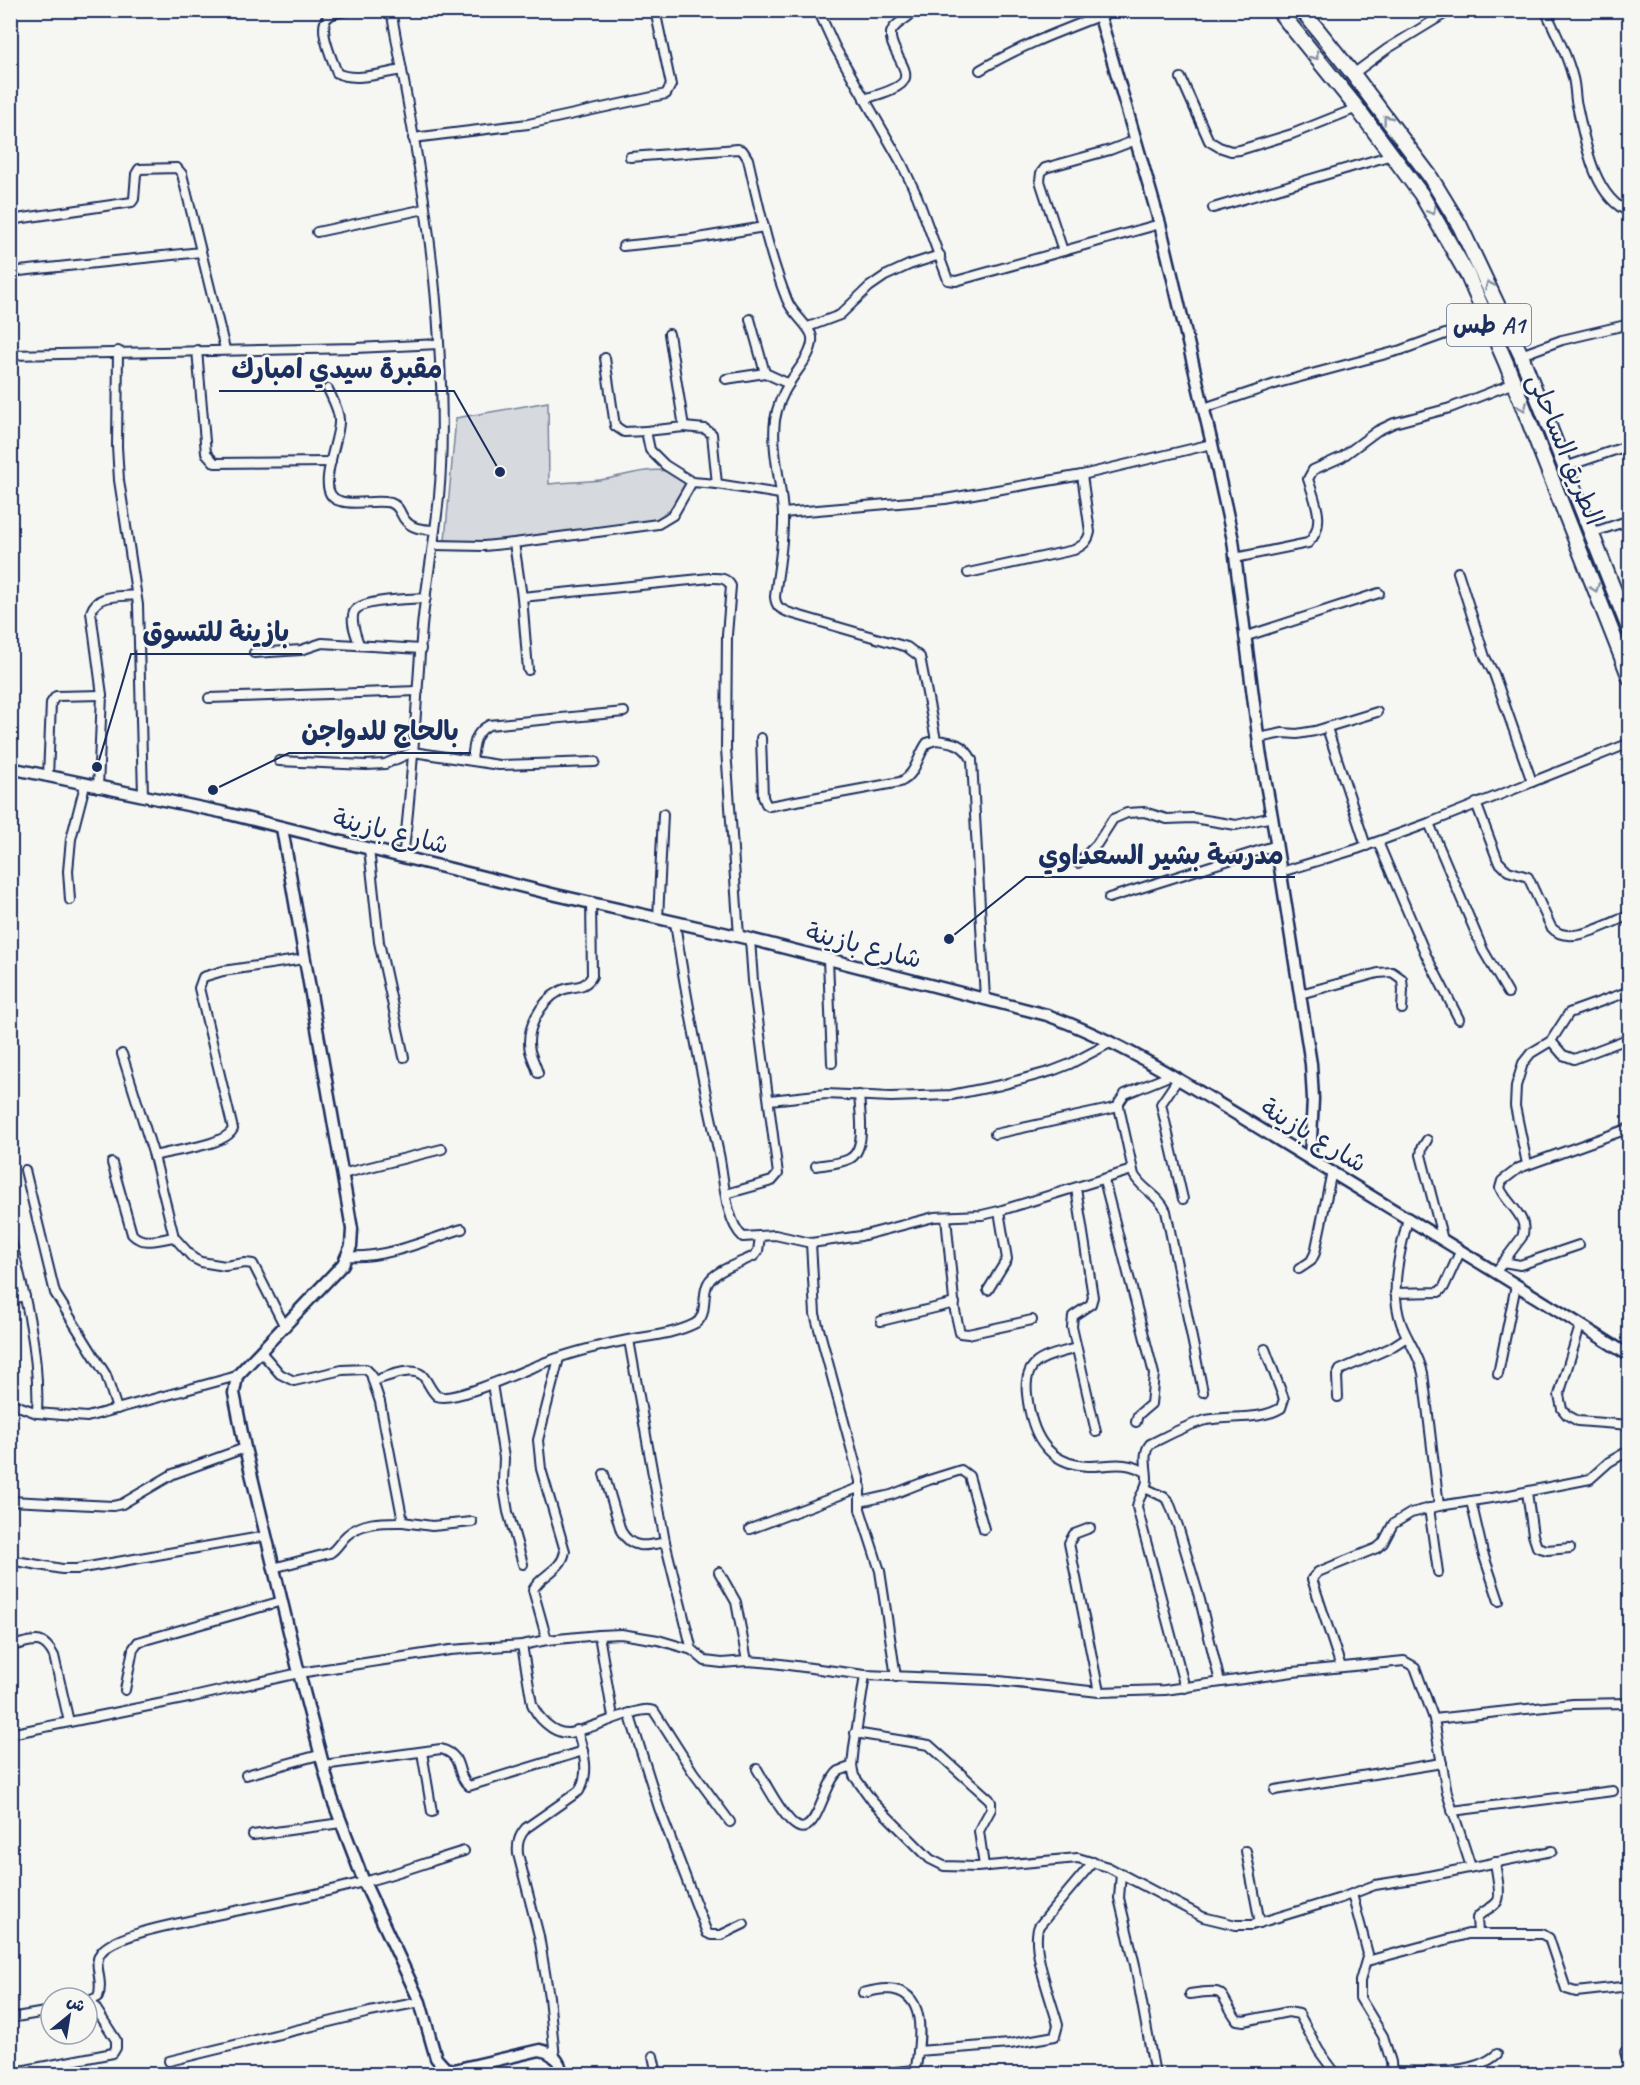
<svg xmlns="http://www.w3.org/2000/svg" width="1640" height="2085" font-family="Caveat,'Playpen Sans Arabic',sans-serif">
<rect width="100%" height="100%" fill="#f6f6f2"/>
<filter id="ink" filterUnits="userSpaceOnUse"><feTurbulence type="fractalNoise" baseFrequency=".0167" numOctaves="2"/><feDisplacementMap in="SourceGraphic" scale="12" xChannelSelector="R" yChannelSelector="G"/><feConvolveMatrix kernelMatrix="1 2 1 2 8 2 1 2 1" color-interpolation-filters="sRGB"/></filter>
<g filter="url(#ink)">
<path fill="#d6d9dd" stroke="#78849e" stroke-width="1.5" d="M548,402L549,484C566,482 584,482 600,480C631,476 669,456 690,488L666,520L605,526L594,531L478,543L445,540L456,418Z"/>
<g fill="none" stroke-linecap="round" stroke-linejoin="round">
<defs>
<g id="street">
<path d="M350,10C344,12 336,12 331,15C314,23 333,60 337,73C354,82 383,73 402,70"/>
<path d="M391,10C411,121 433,231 439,342C442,393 444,446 439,496C435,540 426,583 422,627C416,703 413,781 403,857"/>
<polyline points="818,10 835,47 902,164 917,196 948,280 956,281 1160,224"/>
<path d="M1545,10C1556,33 1567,55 1573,78C1575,86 1575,94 1576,101C1584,135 1592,198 1630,212"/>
<path d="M980,70C1018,47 1058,32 1099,16"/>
<polyline points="1353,74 1387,49 1451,10"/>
<polyline points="1181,78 1209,141 1219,147 1231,151 1240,150 1292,134 1357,108"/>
<path d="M864,99C873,96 903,89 905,78C907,70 899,59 896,52C893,46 890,40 891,33C894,22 909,20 914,10"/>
<polyline points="413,138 528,124 666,94 671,85 655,10"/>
<path d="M630,157L738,149L743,151L748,159C759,207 769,255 787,300C792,314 810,326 812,337C814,353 797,370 790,382C783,393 777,407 775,420C771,452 782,484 783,515C784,543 778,570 775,597C776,608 781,609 790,613L907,647L920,657L936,740C954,742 964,744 972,760L985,999"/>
<polyline points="1213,208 1392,155"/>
<polyline points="10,220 132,202 134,199 136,174 139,169 177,168 182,174 225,349"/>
<polyline points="317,232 425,209"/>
<polyline points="623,246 692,239 764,227"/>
<polyline points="1063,251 1040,181 1041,173 1045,168 1110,150 1136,140"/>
<polyline points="10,272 201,252"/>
<polyline points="750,319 765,373"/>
<polyline points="808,327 840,315 869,287 885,276 909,265 940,255"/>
<polyline points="197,350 206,453 215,463 331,462"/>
<polyline points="118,351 117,446 119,480 138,605 143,795"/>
<polyline points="10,355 356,348 439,344"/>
<polyline points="1521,355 1562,340 1630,324"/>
<polyline points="605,358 615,426 624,432 646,431 650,450 665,465 692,482"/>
<polyline points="726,379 765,373 789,384"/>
<path d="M328,389C332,398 339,410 339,420C341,439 312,494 340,501C356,506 375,499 391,503C400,506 400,514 405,520C413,530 424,529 435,530"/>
<polyline points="1204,408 1278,383 1401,350 1487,319"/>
<polyline points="684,427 705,429 712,434 717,484"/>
<polyline points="646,431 684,427 669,334"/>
<polyline points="1565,467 1630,445"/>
<polyline points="783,513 945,499 1082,475"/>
<polyline points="1591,533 1630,520"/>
<path d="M514,543L522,597L710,578C719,578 726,577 731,586L727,635L726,749L739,936"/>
<polyline points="433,545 484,546 514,543 658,524 673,515 692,482 717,484 780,494"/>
<path d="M1235,558L1308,543C1327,525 1315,501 1308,479L1313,470L1342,457L1377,431L1394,423L1450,408L1514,383"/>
<polyline points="1458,572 1485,657 1494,674 1532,782"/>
<path d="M968,573L1074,550C1083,545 1088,542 1090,532L1082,475L1212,444"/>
<polyline points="522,597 528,670"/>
<polyline points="1244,637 1379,593"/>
<path d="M359,644C356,635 350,621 354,612C360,599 411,599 426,598"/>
<polyline points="254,653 301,650 322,643 421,649"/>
<polyline points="209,698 418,691"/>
<polyline points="1327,728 1366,846"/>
<path d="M761,738L763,797L766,804L769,806L900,782C916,775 917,757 927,743L936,740"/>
<polyline points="1258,738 1283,733 1297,734 1315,731 1377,712"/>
<path d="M472,760C474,744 474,733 489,725L624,712"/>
<polyline points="279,761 366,765 385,764 413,752 499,765 595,762"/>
<polyline points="48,777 51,703 56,696 102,695"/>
<path d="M98,788L102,695L91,612C97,593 120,597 136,595"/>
<path d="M1476,803L1498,861L1508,871L1528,877L1551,927C1568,948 1609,923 1630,915"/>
<polyline points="1429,823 1483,950 1508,993"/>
<polyline points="1378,842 1426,955 1459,1019"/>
<polyline points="369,849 379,942 404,1057"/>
<polyline points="1078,863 1097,844 1113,819 1127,813 1144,812 1167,819 1193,818 1236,825 1272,817"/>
<polyline points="1281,872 1357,849 1429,823 1630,743"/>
<polyline points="1109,898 1277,845"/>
<polyline points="70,900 68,871 71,839 85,785"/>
<polyline points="658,919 663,814"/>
<path d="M675,922C686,1001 702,1077 719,1154C724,1177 725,1221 743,1237L775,1235L811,1243L861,1236L934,1217L982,1215L999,1211L1132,1170"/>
<polyline points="828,959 832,1063"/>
<polyline points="1300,994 1378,973 1392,972 1402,979 1403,990 1402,1009"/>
<polyline points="1551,1041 1563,1055 1574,1059 1630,1038"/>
<polyline points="122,1054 154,1156 174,1237 193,1258 201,1262 225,1266 245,1263 253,1264 285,1327"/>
<path d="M538,1073C536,1066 532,1058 530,1051C525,1029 541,1001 560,991C571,985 585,990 592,976L591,902"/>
<path d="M1169,1076L1125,1094L1119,1103V1107L1134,1175C1142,1190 1159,1195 1166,1211L1203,1392"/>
<polyline points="1178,1079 1161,1104 1183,1199"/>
<polyline points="770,1100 826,1094 891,1097 951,1095 1001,1085 1052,1071 1070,1064 1110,1043"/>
<polyline points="995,1134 1119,1107"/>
<polyline points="1427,1140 1422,1148 1421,1155 1443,1240"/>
<path d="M154,1156C173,1150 225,1146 233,1129L199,988L203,977L223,971L304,959"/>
<path d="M112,1163L132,1234C143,1246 160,1239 174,1237"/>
<polyline points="1527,1164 1515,1106 1516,1086 1523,1063 1531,1053 1551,1041 1569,1013 1630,991"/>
<path d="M816,1166C826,1164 839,1164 849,1159C867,1151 860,1112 859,1095"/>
<polyline points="25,1170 55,1293 106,1375 117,1409"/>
<polyline points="342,1174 442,1149"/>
<polyline points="1104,1180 1154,1374 1151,1404 1138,1415 1136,1422"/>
<polyline points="1076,1188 1093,1297 1091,1304 1073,1316 1072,1327 1096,1432"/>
<polyline points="726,1194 772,1181 778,1174 753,981 750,939"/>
<polyline points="946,1217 955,1311 960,1333 968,1334 1032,1320"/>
<path d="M1408,1218C1400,1253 1389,1288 1401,1323C1408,1342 1418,1352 1423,1373L1439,1506"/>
<path d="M10,1236C25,1295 40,1352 37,1413"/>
<polyline points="811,1243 815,1314 860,1481 860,1509 880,1571 896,1677"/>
<path d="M348,1256C384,1259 427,1240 462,1229"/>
<polyline points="1503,1262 1520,1265 1579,1245"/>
<polyline points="1299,1269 1311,1261 1315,1253 1332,1171"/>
<path d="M1495,1273L1522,1237C1530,1217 1507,1205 1500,1188L1502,1181L1519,1168L1630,1128"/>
<polyline points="988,1290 1007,1259 999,1211"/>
<polyline points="1395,1293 1439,1292 1444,1287 1460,1252"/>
<polyline points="10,1299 25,1296"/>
<polyline points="881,1321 955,1303"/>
<polyline points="1580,1326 1559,1395 1562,1409 1567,1415 1578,1421 1630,1425"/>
<polyline points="629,1340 665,1542 692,1650"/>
<path d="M1076,1348C1048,1357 1023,1357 1027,1394C1031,1432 1045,1464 1088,1466C1112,1466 1123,1460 1146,1472"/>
<path d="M261,1352L280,1374L294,1381L342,1370L366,1369L371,1374L373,1381C386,1377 411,1366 422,1375C428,1381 430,1390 437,1396C453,1403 517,1373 536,1366C565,1354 597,1346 628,1340C649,1336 674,1334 694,1324C709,1317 701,1295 708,1283C715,1270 741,1263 754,1256L758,1251L760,1237"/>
<polyline points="1498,1374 1516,1285"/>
<polyline points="492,1384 504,1458 503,1483 508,1512 523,1564"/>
<polyline points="1338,1397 1337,1376 1340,1370 1390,1348 1407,1337"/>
<polyline points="10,1403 37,1413 87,1417 237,1376"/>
<path d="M604,1474L621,1531C632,1550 646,1546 665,1542"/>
<polyline points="1145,1488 1164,1497 1169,1502 1178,1526 1200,1600 1220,1682"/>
<polyline points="1527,1492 1533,1535 1537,1547 1547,1550 1570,1548"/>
<polyline points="10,1501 113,1506 122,1504 173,1474 245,1448"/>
<polyline points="1471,1501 1483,1553 1499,1601"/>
<polyline points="860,1502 891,1495 929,1480 961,1470 969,1476 984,1529"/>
<polyline points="1429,1508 1438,1572"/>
<polyline points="403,1522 432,1526 472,1522"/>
<polyline points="1090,1528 1074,1534 1069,1543 1099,1692"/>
<polyline points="750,1529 861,1487"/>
<polyline points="10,1560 62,1569 77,1569 266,1536"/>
<path d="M273,1568L330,1553C338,1548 340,1541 347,1535C363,1521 383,1522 403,1522L380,1402L373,1381"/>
<polyline points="719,1572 736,1602 747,1661"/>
<polyline points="599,1635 613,1717"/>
<path d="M547,1640L533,1590C541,1574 562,1571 565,1551L541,1469L538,1440L559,1358"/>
<path d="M522,1645L532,1704C537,1717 552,1733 567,1733C580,1733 615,1717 631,1713C639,1711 646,1708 654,1711L693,1772L730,1822"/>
<path d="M10,1646C32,1642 42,1633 54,1656L69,1722"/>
<polyline points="1341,1667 1312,1579 1318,1572 1377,1548 1383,1543 1393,1524 1411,1513 1439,1506 1504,1496 1590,1479 1609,1462 1630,1450"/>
<polyline points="865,1675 854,1747 852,1766 854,1776 873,1802 930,1859 944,1866 977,1867 1078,1858 1108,1867 1203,1917 1236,1925 1252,1925 1341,1898 1375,1885 1419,1878 1552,1851"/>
<path d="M1185,1688L1137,1507C1138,1496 1147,1490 1147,1479C1147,1467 1142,1454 1150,1444C1169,1435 1186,1425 1206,1420C1231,1415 1259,1421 1281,1408L1284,1399L1265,1349"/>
<polyline points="125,1690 133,1649 138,1642 282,1601"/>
<polyline points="629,1713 659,1808 707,1933 711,1935 721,1935 744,1924"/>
<polyline points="1434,1719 1573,1704 1630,1703"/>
<polyline points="855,1733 929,1745 989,1799 991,1802 991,1809 979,1831 984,1866"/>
<polyline points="10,1734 193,1697 299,1673 450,1650 522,1645 547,1640 599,1635 621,1634 658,1640 692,1650 705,1661 722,1663 747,1661 773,1663 865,1675 990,1680 1099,1692 1165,1690 1293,1672 1404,1661 1415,1667 1434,1719 1447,1793 1471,1867"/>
<polyline points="422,1752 432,1812"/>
<path d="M323,1765L441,1749C465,1756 454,1774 469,1786L583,1751"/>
<path d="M757,1769C764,1780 791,1835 805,1827C815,1823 820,1805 825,1795C828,1788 832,1776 839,1771C843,1769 849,1768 852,1766"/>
<polyline points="246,1775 319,1755"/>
<polyline points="1275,1790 1442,1763"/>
<polyline points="1452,1811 1613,1791"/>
<polyline points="253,1835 341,1823"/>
<polyline points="1246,1851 1260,1923"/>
<polyline points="1121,1873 1119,1898 1135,1965 1155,2074"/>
<polyline points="1352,1894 1368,1954 1360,1981 1360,1998 1383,2036 1391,2062 1392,2074"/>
<path d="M1478,1933L1477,1918C1482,1911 1491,1909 1497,1902C1502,1896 1496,1871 1495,1862"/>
<polyline points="1367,1961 1468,1934 1542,1934 1549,1938 1566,1989 1576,1992 1630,1986"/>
<path d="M863,1993C871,1991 879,1989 887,1989C931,1990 919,2046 915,2074"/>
<path d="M1190,1994C1230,1988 1217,1992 1237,2020L1244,2021L1288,2012L1299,2014L1319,2051L1336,2074"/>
<path d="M87,2002L98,1997C105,1979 90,1963 103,1950C119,1934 176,1924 198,1919C253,1907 309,1897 363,1882C397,1874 430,1861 464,1851"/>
<polyline points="10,2018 51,2011"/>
<path d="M918,2051L1010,2044L1055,2036L1058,2025C1052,2002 1030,1947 1039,1926L1093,1862"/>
<polyline points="1625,2052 1630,2068"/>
<polyline points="653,2056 657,2074"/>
<path d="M555,2058L549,1997L539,1936L518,1854C517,1843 519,1836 526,1828L579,1791C591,1772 583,1750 577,1730"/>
<polyline points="169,2061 370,2012 420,2002"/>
<path d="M1392,2071C1423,2071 1473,2076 1497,2054"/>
<polyline points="10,2073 113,2053 116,2048 116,2040 91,2001"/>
<polyline points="875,2074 915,2070"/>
</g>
<g id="secondary">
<polyline points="1098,10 1160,224 1212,444 1233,540 1260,751 1272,817 1311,1064 1313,1099 1310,1159"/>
<path d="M10,768L221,812L556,895L750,939L1047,1015C1130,1045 1207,1097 1282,1142C1398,1213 1515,1283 1630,1356"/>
<path d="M282,828L352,1229L351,1246L343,1264L237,1376L234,1393L245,1448L299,1673L332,1798L364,1882L420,2002L436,2058L445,2068L454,2070L540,2050C554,2053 560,2061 562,2074"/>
</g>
<g id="highway">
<polyline points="1278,10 1357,108 1421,194 1467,274 1506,363 1630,678"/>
<polyline points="1302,10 1353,74 1429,175 1460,226 1521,355 1630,631"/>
</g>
</defs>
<use href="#street" stroke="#1b2f5e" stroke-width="12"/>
<use href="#secondary" stroke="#1b2f5e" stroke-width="15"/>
<use href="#highway" stroke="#1b2f5e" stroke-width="18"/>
<use href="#street" stroke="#f6f6f2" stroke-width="8"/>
<use href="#secondary" stroke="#f6f6f2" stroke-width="10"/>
<use href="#highway" stroke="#f6f6f2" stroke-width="14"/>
</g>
<defs><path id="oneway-chevron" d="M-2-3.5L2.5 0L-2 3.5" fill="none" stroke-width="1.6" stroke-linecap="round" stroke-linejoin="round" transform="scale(1.5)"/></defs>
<g stroke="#8892a8">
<use href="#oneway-chevron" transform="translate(1315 56) rotate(51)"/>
<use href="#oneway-chevron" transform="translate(1387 119) rotate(-127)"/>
<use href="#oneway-chevron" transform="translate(1432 211) rotate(59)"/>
<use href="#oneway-chevron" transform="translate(1489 285) rotate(-114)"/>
<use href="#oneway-chevron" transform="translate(1523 407) rotate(68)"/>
<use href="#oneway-chevron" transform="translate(1595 588) rotate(69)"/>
</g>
</g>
<g text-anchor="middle" stroke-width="5" stroke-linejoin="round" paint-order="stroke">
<rect fill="#f6f6f2" stroke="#5d6b8a" stroke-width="1.5" x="1447" y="304" width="84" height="42" rx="4.5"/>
<g font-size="24" font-weight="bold" fill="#1b2f5e">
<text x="1489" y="333">طس A1</text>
</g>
<g font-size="26" fill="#1b2f5e" stroke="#f6f6f2">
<text transform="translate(1566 449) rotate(68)" y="9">الطريق الساحلى</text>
<text transform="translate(391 831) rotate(14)" y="9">شارع بازينة</text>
<text transform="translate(864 945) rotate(14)" y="9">شارع بازينة</text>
<text transform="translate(1314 1135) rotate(31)" y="9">شارع بازينة</text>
</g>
</g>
<path fill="none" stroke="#1b2f5e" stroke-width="2" d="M500 472L454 391H219M97 767L131 654H302M213 790L289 753H471M949 939L1026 877H1295"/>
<g fill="#1b2f5e" stroke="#f6f6f2" stroke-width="2">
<circle cx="500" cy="472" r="6"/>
<circle cx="97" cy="767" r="6"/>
<circle cx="213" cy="790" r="6"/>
<circle cx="949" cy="939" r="6"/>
</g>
<g font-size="27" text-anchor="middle" font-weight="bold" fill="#1b2f5e" stroke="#f6f6f2" stroke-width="5" stroke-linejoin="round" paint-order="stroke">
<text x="337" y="378">مقبرة سيدي امبارك</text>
<text x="216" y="641">بازينة للتسوق</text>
<text x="380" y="740">بالحاج للدواجن</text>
<text x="1161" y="864">مدرسة بشير السعداوي</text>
</g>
<rect width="1640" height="2085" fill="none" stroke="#f6f6f2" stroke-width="36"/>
<rect x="18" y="18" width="1604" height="2049" fill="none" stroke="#1b2f5e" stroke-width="2" filter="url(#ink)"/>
<g transform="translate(69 2016) rotate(30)"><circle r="28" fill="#f6f6f2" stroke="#9ea6b7" stroke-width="1.5"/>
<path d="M0-4.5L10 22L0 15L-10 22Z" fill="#1b2f5e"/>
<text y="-9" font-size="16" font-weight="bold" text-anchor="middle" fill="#1b2f5e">ش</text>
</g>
</svg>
